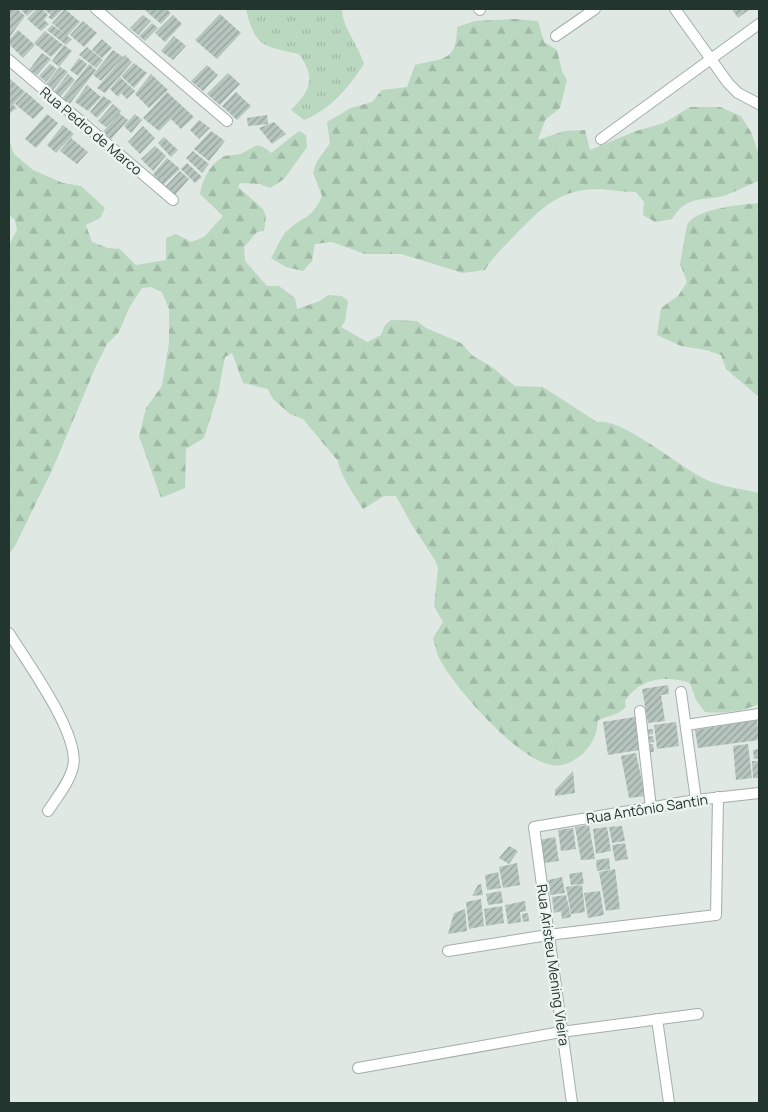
<svg xmlns="http://www.w3.org/2000/svg" width="768" height="1112" font-family="Manrope,sans-serif">
<defs>
<pattern id="forest-firs" width="22" height="20" patternUnits="userSpaceOnUse" patternTransform="scale(1.25)"><rect width="22" height="20" fill="#bad7c0"/><path d="M5 1l3.5 6h-7zM16 11l3.5 6h-7z" fill="#a0b9a5"/></pattern>
<pattern id="park-tufts" width="24" height="20" patternUnits="userSpaceOnUse" patternTransform="scale(1.25)"><rect width="24" height="20" fill="#bad7c0"/><path d="M3 7l-1-3M5 7V3M7 7l1-3M15 17l-1-3M17 17v-4M19 17l1-3" fill="none" stroke="#a0b9a5"/></pattern>
<pattern id="building-hatch" width="6" height="6" patternUnits="userSpaceOnUse" patternTransform="scale(1.25)"><rect width="6" height="6" fill="#b7c5bf"/><path d="M-1 1l2-2M0 6l6-6M5 7l2-2" fill="none" stroke="#94a19c"/></pattern>
</defs>
<rect width="100%" height="100%" fill="#dfe8e3"/>
<g fill="url(#forest-firs)">
<path d="M515,19L538,21L544,42L557,50L562,71L567,80L560,108L545,120L538,140L564,131L585,130L590,150L636,131L664,123L690,107H720L741,116L751,132L759,155V181C748,185 737,191 726,195C703,202 687,194 672,219L655,222L643,215L644,202L636,192C624,192 613,190 601,189C558,189 543,207 515,235C504,247 493,256 485,270L463,273L401,254H365L332,242L315,244L312,261L303,271L286,267L271,258C276,250 280,238 287,231C302,216 312,220 322,196L313,173L316,163L330,143L327,122L351,108L372,102L382,90L407,87L415,65C443,58 457,62 457,27L475,21Z"/>
<path d="M299,131L306,135L307,147L284,179L270,188L260,184L240,183L238,187L263,209L266,217L264,231L257,232L244,247L245,261L267,286H279L295,298L297,309L320,301L328,295L342,296L348,301L345,321L341,327L367,342L381,335L385,325L391,320L417,321L426,328L461,343L473,356L492,367L515,386L543,387L597,422C624,418 680,468 707,480C723,487 743,489 759,493V704C744,711 722,714 705,712L696,700L690,683C666,675 639,678 625,701L626,707L618,713L598,720C597,736 591,748 577,758C570,763 561,767 552,765C518,760 457,690 440,660C437,654 435,645 433,638L443,622L434,606L438,568L435,560L412,525L396,496H384L363,509C355,496 340,475 338,461L303,419L290,414L273,399L268,389L243,383L232,353L225,357L218,394L204,438L186,449L185,488L161,498L139,436L146,408L162,386L169,343V309L162,292L151,287L142,288L129,308L119,332L107,344L96,366L53,468L15,546L9,554V245L17,230L15,220L9,215V139L14,154L33,170L63,183L81,186L105,208L100,218L86,225L92,242L108,248L120,249L136,265L166,260V238L176,234L191,242L204,237L223,216L200,194C202,181 209,166 221,158C226,154 234,156 240,154C256,148 255,139 271,153Z"/>
<path d="M759,203V397L726,369L721,355L706,350L681,346L657,335L661,308L678,296L687,282L680,264L687,225C696,208 741,205 759,203Z"/>
</g>
<path fill="url(#park-tufts)" d="M246,9H342C342,27 358,44 364,64C349,87 330,110 304,120L291,110C311,90 316,78 299,54C264,46 255,48 246,9Z"/>
<g fill="url(#building-hatch)">
<polygon points="9,9 17,9 25,16 9,38"/>
<polygon points="20,9 35,9 27,16"/>
<polygon points="37,9 42,9 48,15 44,20 49,24 41,31 27,19"/>
<polygon points="43,9 63,9 52,20 48,17 51,15"/>
<polygon points="65,9 80,22 67,36 72,39 66,45 47,30 52,25 65,34 52,23"/>
<polygon points="148,9 166,9 171,13 161,24 146,11"/>
<polygon points="732,9 750,9 738,18"/>
<polygon points="220,14 241,33 217,59 195,40"/>
<polygon points="143,15 151,21 138,35 130,28"/>
<polygon points="173,15 182,24 165,42 155,33"/>
<polygon points="83,21 97,33 84,47 70,35"/>
<polygon points="152,23 158,28 145,41 139,36"/>
<polygon points="18,30 35,45 23,58 9,44 9,40"/>
<polygon points="45,31 63,45 51,57 34,43"/>
<polygon points="174,36 186,46 173,60 161,51"/>
<polygon points="102,39 112,48 102,58 92,50"/>
<polygon points="64,45 72,51 59,67 52,61"/>
<polygon points="87,47 103,60 96,68 79,55"/>
<polygon points="113,50 123,57 101,81 93,75"/>
<polygon points="42,53 51,59 37,75 29,70"/>
<polygon points="125,55 132,62 105,93 97,88"/>
<polygon points="79,58 87,64 78,76 70,70"/>
<polygon points="134,63 147,73 134,88 121,76"/>
<polygon points="50,64 57,69 46,82 39,76"/>
<polygon points="89,64 96,70 68,106 61,100"/>
<polygon points="207,65 218,75 203,91 191,81"/>
<polygon points="60,67 68,72 52,91 45,85"/>
<polygon points="228,73 240,84 220,105 207,94"/>
<polygon points="68,74 75,80 59,98 53,93"/>
<polygon points="151,74 168,90 149,108 135,94"/>
<polygon points="120,77 135,91 127,99 121,93 118,97 110,89"/>
<polygon points="10,79 25,92 13,105 17,108 9,114"/>
<polygon points="87,85 101,97 88,111 75,102"/>
<polygon points="26,92 44,108 33,119 15,104"/>
<polygon points="167,92 194,117 181,129 171,119 159,131 143,118"/>
<polygon points="236,92 251,106 237,120 222,106"/>
<polygon points="103,96 112,102 97,118 90,112"/>
<polygon points="113,104 121,111 106,127 98,121"/>
<polygon points="119,113 128,120 111,139 103,132"/>
<polygon points="47,114 58,123 36,148 25,139"/>
<polygon points="135,114 142,120 131,133 124,126"/>
<polygon points="267,115 268,124 248,126 247,118"/>
<polygon points="199,120 210,128 199,139 190,130"/>
<polygon points="274,122 286,134 272,144 259,128"/>
<polygon points="63,125 74,134 56,153 47,145"/>
<polygon points="143,126 155,138 140,154 128,142"/>
<polygon points="211,131 225,141 209,161 194,149"/>
<polygon points="164,137 178,150 171,157 158,143"/>
<polygon points="71,138 88,152 77,164 60,151"/>
<polygon points="155,146 166,156 153,171 141,159"/>
<polygon points="193,151 209,164 202,173 186,158"/>
<polygon points="167,158 180,169 163,185 153,174"/>
<polygon points="187,163 202,177 195,183 181,169"/>
<polygon points="180,171 189,179 174,196 164,188"/>
<polygon points="668,685 669,694 661,695 665,721 648,723 642,689"/>
<polygon points="635,717 639,750 608,755 603,722"/>
<polygon points="757,720 759,740 698,748 695,730"/>
<polygon points="676,722 679,746 657,749 654,725"/>
<polygon points="653,729 653,734 645,735 644,730"/>
<polygon points="653,736 654,742 645,743 645,737"/>
<polygon points="653,744 654,752 646,753 646,745"/>
<polygon points="748,744 752,778 736,780 733,746"/>
<polygon points="759,749 759,758 754,759 753,750"/>
<polygon points="636,753 645,796 629,798 621,756"/>
<polygon points="752,761 759,761 759,778 753,778"/>
<polygon points="573,771 575,793 555,796 555,790"/>
<polygon points="589,825 595,859 581,860 575,827"/>
<polygon points="622,826 625,841 612,843 609,827"/>
<polygon points="607,827 611,851 596,854 593,829"/>
<polygon points="573,828 576,849 561,851 558,830"/>
<polygon points="555,837 559,861 543,863 539,840"/>
<polygon points="625,843 628,859 615,861 612,845"/>
<polygon points="509,846 518,851 509,864 499,858"/>
<polygon points="609,858 610,869 597,871 596,860"/>
<polygon points="517,863 520,885 503,888 499,867"/>
<polygon points="615,869 620,909 606,911 599,872"/>
<polygon points="498,872 501,888 487,890 485,875"/>
<polygon points="582,872 584,884 571,885 569,874"/>
<polygon points="562,877 565,893 550,895 548,880"/>
<polygon points="481,884 483,895 472,896 478,885"/>
<polygon points="582,885 585,912 571,914 566,887"/>
<polygon points="501,891 503,903 488,905 486,894"/>
<polygon points="600,891 604,915 588,918 584,893"/>
<polygon points="566,895 571,917 562,919 561,911 554,913 552,897"/>
<polygon points="481,899 484,926 469,929 466,902"/>
<polygon points="525,901 526,911 520,912 521,922 508,924 505,905"/>
<polygon points="502,906 504,923 486,926 484,909"/>
<polygon points="465,909 467,931 448,934 454,913"/>
<polygon points="528,913 529,921 523,922 522,914"/>
</g>
<g fill="none" stroke-linecap="round" stroke-linejoin="round">
<defs>
<g id="minor">
<polyline points="96,9 227,121"/>
<polyline points="479,9 480,10"/>
<polyline points="675,9 728,83 738,93 759,104"/>
<polyline points="556,36 595,9"/>
<polyline points="9,60 173,200"/>
<polyline points="601,139 759,24"/>
<path d="M9,633C26,661 81,735 73,767C69,783 57,797 48,811"/>
<polyline points="681,692 696,800"/>
<polyline points="640,711 651,808"/>
<polyline points="686,725 759,714"/>
<polyline points="448,951 548,935 716,915 718,797"/>
<polyline points="657,1019 669,1103"/>
<polyline points="358,1068 561,1032 698,1014"/>
<polyline points="572,1103 534,827 696,800 759,793"/>
</g>
</defs>
<use href="#minor" stroke="#a3afa9" stroke-width="12"/>
<use href="#minor" stroke="#fff" stroke-width="10"/>
</g>
<g text-anchor="middle" stroke-width="4.5" stroke-linejoin="round" paint-order="stroke">
<g font-size="14" fill="#22362f" stroke="#eef5f1">
<text transform="translate(91 131) rotate(40)" y="5">Rua Pedro de Marco</text>
<text transform="translate(647 809) rotate(-9)" y="5">Rua Antônio Santin</text>
<text transform="translate(553 965) rotate(82)" y="5">Rua Aristeu Mening Vieira</text>
</g>
</g>
<rect width="768" height="1112" fill="none" stroke="#22362f" stroke-width="20"/>
</svg>
